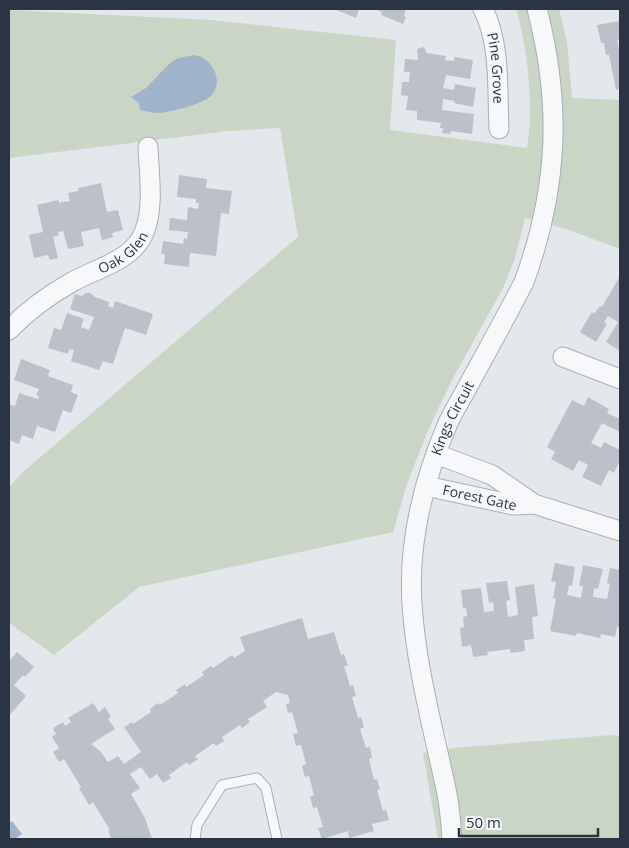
<svg xmlns="http://www.w3.org/2000/svg" width="629" height="848" font-family="'Open Sans',sans-serif">
<rect width="100%" height="100%" fill="#e4e7ec"/>
<g fill="#c9d6c5">
<path d="M516,9H559L567,42L572,98L620,100V249L566,229L525,218L515,258L503,288L452,380L428,430L407,484L393,532L139,587L54,655L9,623V487L24,471L298,237L280,128L228,131L9,158V10L211,20L396,40L390,130L527,148C534,108 528,48 516,9Z"/>
<polygon points="612,735 620,736 620,839 438,839 423,753 454,748"/>
</g>
<g fill="#9fb4cc">
<path d="M194,55C212,57 225,82 211,96C202,104 171,112 159,113C153,113 146,111 140,110L139,103L131,97L146,88L169,64L178,58Z"/>
<polygon points="12,821 22,834 15,839 9,839 9,823"/>
</g>
<g fill="#bbc0ca">
<polygon points="334,9 359,9 356,18"/>
<polygon points="375,9 406,9 404,16 406,17 403,24 381,15 382,12"/>
<polygon points="619,21 620,39 617,40 619,50 620,49 620,89 616,90 609,55 606,55 604,43 601,43 597,25"/>
<polygon points="424,47 427,53 446,56 445,60 454,61 454,57 473,60 470,79 446,75 443,88 454,90 455,84 476,88 473,107 454,103 454,101 443,99 442,110 474,114 472,134 451,131 451,134 442,133 443,128 440,128 441,123 417,120 417,111 406,110 408,96 401,95 402,82 409,82 410,72 404,72 405,59 418,60 417,49"/>
<polygon points="179,175 207,179 206,188 232,191 229,214 221,213 216,256 190,253 189,267 164,264 165,254 161,254 163,241 183,244 184,238 187,239 188,232 169,230 170,218 187,220 188,207 198,209 199,203 196,203 196,199 177,197"/>
<polygon points="101,183 107,212 118,210 123,230 112,233 113,237 102,240 99,228 81,232 84,246 68,249 63,231 58,232 59,235 53,237 58,258 50,260 48,255 34,258 29,235 43,232 37,205 59,200 59,203 70,201 68,193 79,191 78,188"/>
<polygon points="620,276 620,351 606,342 618,322 608,316 604,322 607,324 596,342 580,332 592,312 594,314 600,306 602,307"/>
<polygon points="86,293 90,293 95,297 109,302 108,306 113,308 115,301 153,314 146,335 125,328 113,364 103,361 99,370 71,361 74,350 69,349 68,354 48,348 54,328 61,330 67,313 84,319 81,327 89,330 94,317 70,309 75,294 82,296"/>
<polygon points="21,359 50,370 48,376 73,385 71,392 78,395 71,413 63,410 55,432 37,426 33,439 22,435 19,444 9,440 9,404 15,406 19,393 38,399 39,396 36,395 39,389 14,380"/>
<polygon points="588,397 609,409 607,413 620,419 620,432 602,423 591,443 601,448 604,442 620,450 620,460 614,473 609,470 601,486 582,477 588,465 579,460 573,471 551,459 555,452 547,447 572,400 584,406"/>
<polygon points="555,563 575,567 572,586 569,585 567,595 581,598 583,586 579,586 583,565 603,569 598,589 594,588 593,597 607,599 610,584 607,583 610,568 620,570 620,627 617,627 615,637 601,634 600,638 577,633 576,636 550,631 556,599 553,598 556,582 551,581"/>
<polygon points="507,581 510,600 506,601 508,617 518,615 515,587 534,584 538,616 532,617 534,639 524,640 525,651 511,653 510,649 487,652 488,655 473,657 471,645 462,647 460,628 464,627 463,617 467,616 466,608 463,608 461,590 481,588 484,612 494,611 493,602 489,603 486,583"/>
<polygon points="302,618 308,639 334,632 341,655 344,654 348,666 344,666 350,686 353,685 356,696 352,697 358,718 361,717 364,727 360,729 366,748 370,747 372,758 369,759 374,780 377,779 380,789 377,790 383,811 386,810 389,820 372,824 374,831 349,838 348,831 322,839 318,828 323,827 317,807 313,808 310,797 314,795 309,776 305,777 302,766 306,764 301,745 296,746 293,734 298,733 292,712 288,713 286,704 290,703 288,695 276,692 263,701 267,707 248,719 250,722 242,728 240,725 222,737 224,741 216,746 214,743 195,756 198,759 189,765 187,762 169,775 171,778 163,783 157,774 150,779 141,767 130,774 140,788 131,794 145,818 152,839 111,839 108,830 110,830 93,802 89,805 79,788 81,787 64,759 59,762 53,752 59,748 52,737 56,734 53,728 63,722 65,726 71,722 68,718 93,703 99,712 105,707 111,717 108,719 115,729 91,744 100,751 108,762 118,756 124,764 141,752 124,727 132,722 133,724 151,712 150,709 158,703 160,705 178,693 176,690 185,684 186,687 204,675 202,672 211,666 213,668 232,655 234,658 245,651 240,637"/>
<polygon points="17,652 34,667 25,677 23,675 14,685 26,696 9,716 9,658 10,660"/>
</g>
<g fill="none" stroke-linecap="round" stroke-linejoin="round">
<defs>
<polyline id="service" points="195,839 197,825 222,785 257,778 266,788 277,839"/>
<g id="minor">
<path id="s1" d="M483,9C501,44 497,90 499,129"/>
<path id="s2" d="M9,330C27,311 49,295 72,282C97,268 135,260 145,230C154,205 149,174 148,147"/>
<polyline points="563,357 620,379"/>
<polyline points="436,454 492,475 534,504"/>
<path id="s3" d="M426,486L513,505L534,504L620,531"/>
<path id="s4" d="M452,839C451,824 450,809 447,794C434,731 416,668 412,604C408,542 424,479 448,423C454,410 462,398 468,386C487,351 506,317 524,282C558,189 562,105 537,9"/>
</g>
</defs>
<use href="#service" stroke="#a9aeb7" stroke-width="11"/>
<use href="#minor" stroke="#a9aeb7" stroke-width="21"/>
<use href="#service" stroke="#f7f8fa" stroke-width="9"/>
<use href="#minor" stroke="#f7f8fa" stroke-width="19"/>
</g>
<g text-anchor="middle" stroke-width="5" stroke-linejoin="round" paint-order="stroke">
<g font-size="14" fill="#2b3445" stroke="#f4f6f9">
<text dy="5" stroke="none"><textPath href="#s1" startOffset="61">Pine Grove</textPath></text>
<text dy="5" stroke="none"><textPath href="#s2" startOffset="139">Oak Glen</textPath></text>
<text dy="5" stroke="none"><textPath href="#s4" startOffset="431">Kings Circuit</textPath></text>
<text dy="5" stroke="none"><textPath href="#s3" startOffset="55">Forest Gate</textPath></text>
</g>
</g>
<rect width="629" height="848" fill="none" stroke="#2b3445" stroke-width="20"/>
<path d="M459 828v8h139v-8" fill="none" stroke="#2b3445" stroke-width="2.5"/>
<text x="466" y="828" font-size="15" fill="#2b3445" stroke="#f4f6f9" stroke-width="4" paint-order="stroke">50 m</text>
</svg>
